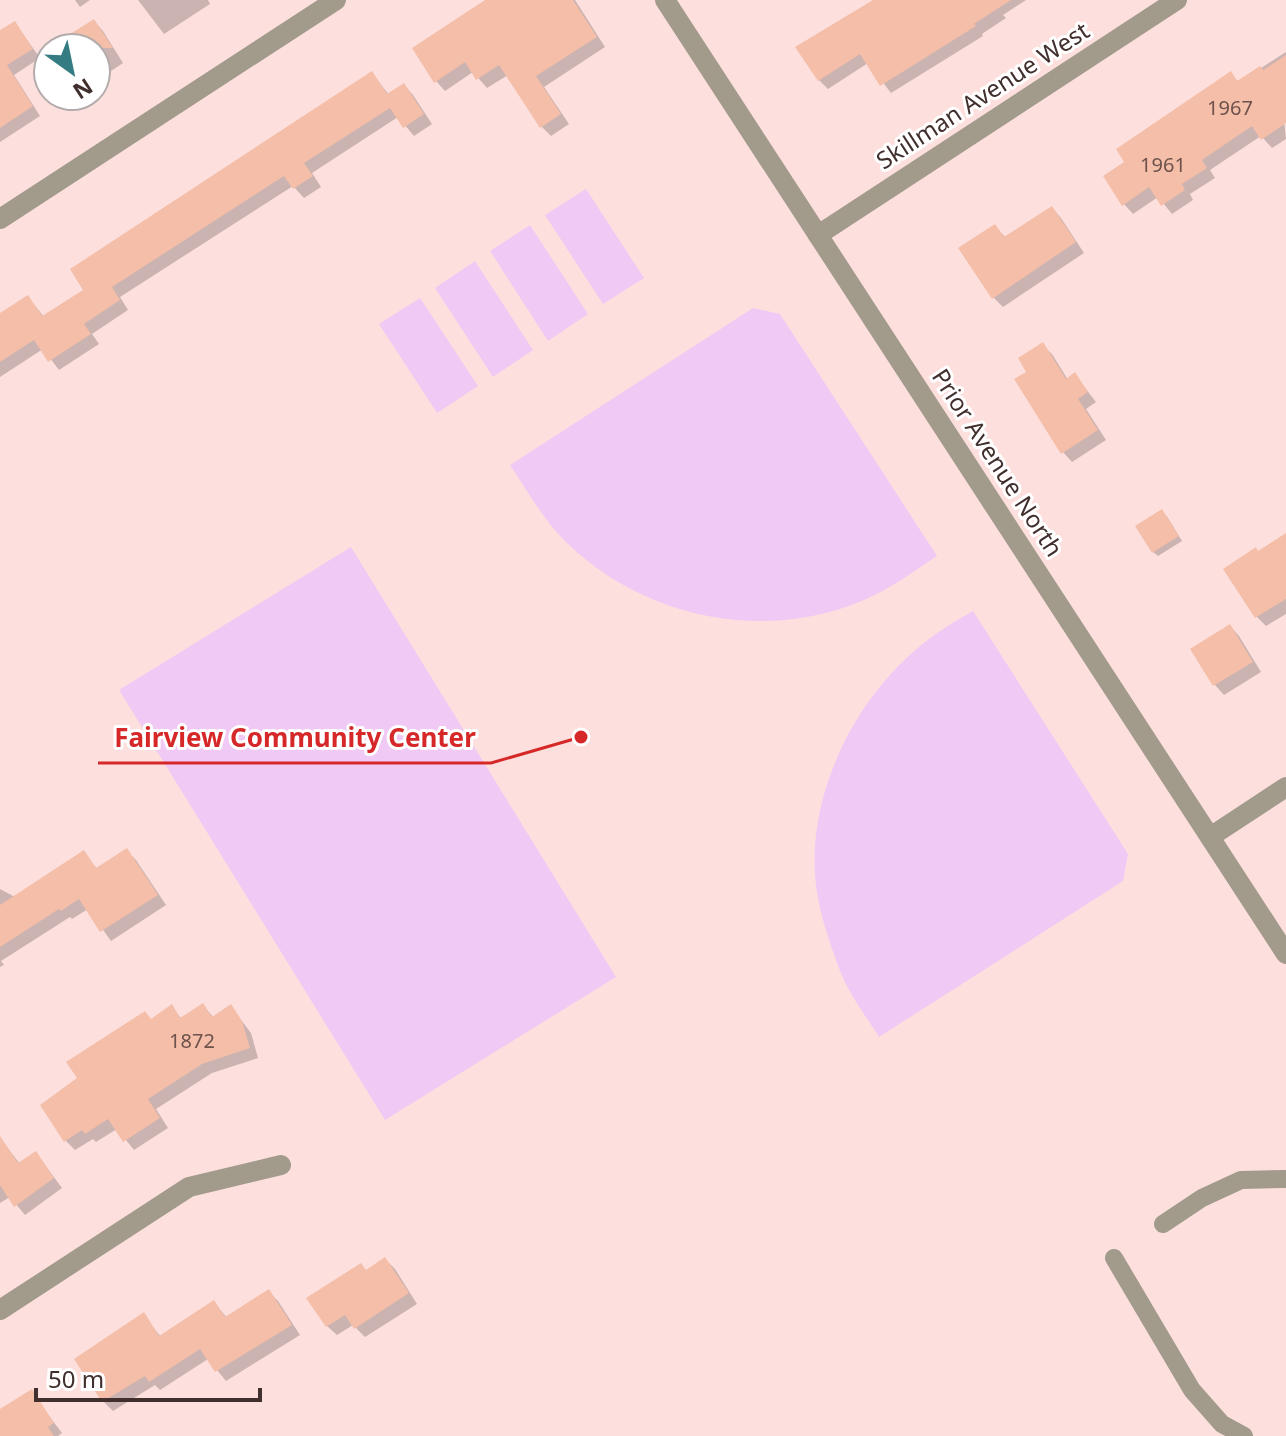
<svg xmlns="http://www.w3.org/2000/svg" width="1286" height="1436" font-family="'Noto Sans',sans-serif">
<rect width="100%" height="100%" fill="#fde0de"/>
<g fill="#f0c9f4">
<polygon points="586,189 644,278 603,304 545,215"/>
<polygon points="530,225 588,314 548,341 490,251"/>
<polygon points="475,261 533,350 493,377 435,288"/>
<polygon points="420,298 478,386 437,413 379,324"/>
<path d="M753,308L780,314L937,556C913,572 890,589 864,600C764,643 645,618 568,544C544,521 528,492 510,465Z"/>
<polygon points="351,547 616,977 385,1120 119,690"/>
<path d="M973,611L1128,854L1123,881L879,1037C865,1015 848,993 839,968C830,944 821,918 817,892C803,804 851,703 918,648C935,633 954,622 973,611Z"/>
</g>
<g fill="#0003">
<polygon points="75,0 90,0 80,7"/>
<polygon points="138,0 208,0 210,4 164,34"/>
<polygon points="489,0 575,0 605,47 544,87 569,124 551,136 541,126 508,75 487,88 473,72 445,91 436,81"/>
<polygon points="875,0 1026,0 1003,15 1006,18 982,34 983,36 891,93 868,63 828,89 819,80"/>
<polygon points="94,21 103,31 123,63 96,81"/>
<polygon points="15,23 40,58 14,75 40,116 0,142 0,33"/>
<polygon points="1286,52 1286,119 1284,120 1286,139 1272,148 1261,136 1210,170 1215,178 1190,194 1193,200 1172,214 1158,197 1133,214 1124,204 1127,163 1230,74 1239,82"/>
<polygon points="372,73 389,95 404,85 413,95 432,124 414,136 398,117 312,173 321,187 304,198 293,186 120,297 128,310 92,334 99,344 59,370 43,349 0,377 0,316 28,297 44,317 86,290"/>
<polygon points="1052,208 1061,218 1084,253 1003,307 993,297 995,226 1006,238"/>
<polygon points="1042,345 1052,354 1068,380 1075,375 1096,402 1086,409 1106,440 1072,462 1063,452 1029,372"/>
<polygon points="1166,515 1182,541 1158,556 1153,552"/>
<polygon points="1286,536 1286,614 1266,626 1257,617 1259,553"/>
<polygon points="1230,626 1239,636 1261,672 1224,695 1215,685 1193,650"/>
<polygon points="127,851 136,860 166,905 111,941 88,909 72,919 70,917 1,961 4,965 0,967 0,889 15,897 84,853 98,870"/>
<polygon points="203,1005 214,1018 231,1007 251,1033 258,1058 212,1073 156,1109 168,1128 134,1150 117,1129 96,1142 93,1139 75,1150 66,1141 43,1106 171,1007 182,1019"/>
<polygon points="0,1138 20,1164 36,1153 62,1188 25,1215 10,1197 0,1203"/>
<polygon points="385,1259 395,1269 417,1304 365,1337 353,1325 337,1335 327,1326 367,1271"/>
<polygon points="269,1292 278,1301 300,1335 226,1381 208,1359 160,1390 155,1385 113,1411 103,1401 143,1315 161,1337 214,1302 227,1318"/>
<polygon points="31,1392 62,1433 58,1436 0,1436 0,1413"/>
</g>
<g fill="#f4bea8">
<polygon points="485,0 573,0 597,37 536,76 561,114 540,128 499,65 476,80 465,62 434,83 412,48"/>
<polygon points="873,0 1011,0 974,24 976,26 880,86 860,54 818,81 795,47"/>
<polygon points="94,19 113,48 48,48"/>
<polygon points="15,21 33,49 7,65 33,106 0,128 0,30"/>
<polygon points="1286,55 1286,123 1261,140 1252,126 1202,160 1207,168 1182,184 1185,190 1161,206 1149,187 1122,206 1103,176 1124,162 1116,149 1231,71 1237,81 1260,66 1263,70"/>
<polygon points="372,71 387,94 404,83 424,114 403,128 390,108 304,163 313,176 293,189 284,176 112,287 120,300 84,324 91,334 48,362 34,340 0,362 0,313 28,295 42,316 83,290 70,269"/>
<polygon points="1052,206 1076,242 992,299 958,248 995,224 1004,237"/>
<polygon points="1043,342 1066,379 1075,372 1088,392 1078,399 1098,430 1061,454 1014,379 1026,372 1018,358"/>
<polygon points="1162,509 1179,536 1152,553 1135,526"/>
<polygon points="1286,533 1286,599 1255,618 1223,569 1256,547 1258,551"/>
<polygon points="1230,624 1253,662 1213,686 1190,649"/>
<polygon points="127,848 158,895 100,932 79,899 61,911 59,909 0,947 0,905 84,850 96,868"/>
<polygon points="203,1003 212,1017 231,1004 242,1021 250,1048 202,1064 148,1099 160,1118 123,1142 108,1119 85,1134 82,1130 64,1142 40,1105 77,1078 66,1062 145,1011 151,1019 172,1004 180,1018"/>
<polygon points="0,1136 18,1163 36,1151 54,1178 14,1207 0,1185"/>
<polygon points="385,1257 409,1293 354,1329 345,1315 326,1327 306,1298 361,1263 366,1270"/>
<polygon points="269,1289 292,1325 215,1372 200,1349 149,1382 145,1376 102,1402 74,1359 144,1312 159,1336 214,1300 225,1317"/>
<polygon points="32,1389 54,1423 48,1427 54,1436 0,1436 0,1409"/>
</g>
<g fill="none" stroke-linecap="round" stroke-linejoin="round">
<g stroke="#a29a8b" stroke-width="18">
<polyline points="1163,1224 1202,1198 1241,1180 1286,1179"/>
<polyline points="1114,1258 1192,1390 1222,1424 1244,1436"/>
</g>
<g stroke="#a29a8b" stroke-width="20">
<polyline points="665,0 1286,954"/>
<polyline points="0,219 336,0"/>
<polyline points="818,235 1177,0"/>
<polyline points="1210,837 1286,787"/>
<polyline points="0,1310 189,1187 281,1165"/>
</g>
</g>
<g text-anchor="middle" stroke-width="6" stroke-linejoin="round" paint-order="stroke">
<g font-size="20" fill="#6d534c">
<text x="1230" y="115">1967</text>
<text x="1163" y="172">1961</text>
<text x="192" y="1048">1872</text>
</g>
<g font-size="24" fill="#402f2d" stroke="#fff">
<text transform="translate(983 96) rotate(-33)" y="8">Skillman Avenue West</text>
<text transform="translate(997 463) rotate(57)" y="8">Prior Avenue North</text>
</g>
</g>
<path fill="none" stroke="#d62828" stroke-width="3" d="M581 737L491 763H98"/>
<circle fill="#d62828" stroke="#fff" stroke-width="3" cx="581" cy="737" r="8"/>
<g font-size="26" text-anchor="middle" font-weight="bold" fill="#d62828" stroke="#fff" stroke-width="6" stroke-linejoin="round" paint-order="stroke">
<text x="295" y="747">Fairview Community Center</text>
</g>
<g transform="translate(72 72) rotate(147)"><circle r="38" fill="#ffffff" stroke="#b3acab" stroke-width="2"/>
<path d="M0-6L14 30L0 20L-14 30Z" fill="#347c82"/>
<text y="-12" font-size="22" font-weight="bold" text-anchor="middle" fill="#402f2d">N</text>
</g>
<path d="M36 1388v12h224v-12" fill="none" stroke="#402f2d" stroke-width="4"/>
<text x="48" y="1388" font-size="24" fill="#402f2d" stroke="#ffffff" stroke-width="6" paint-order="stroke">50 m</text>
</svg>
